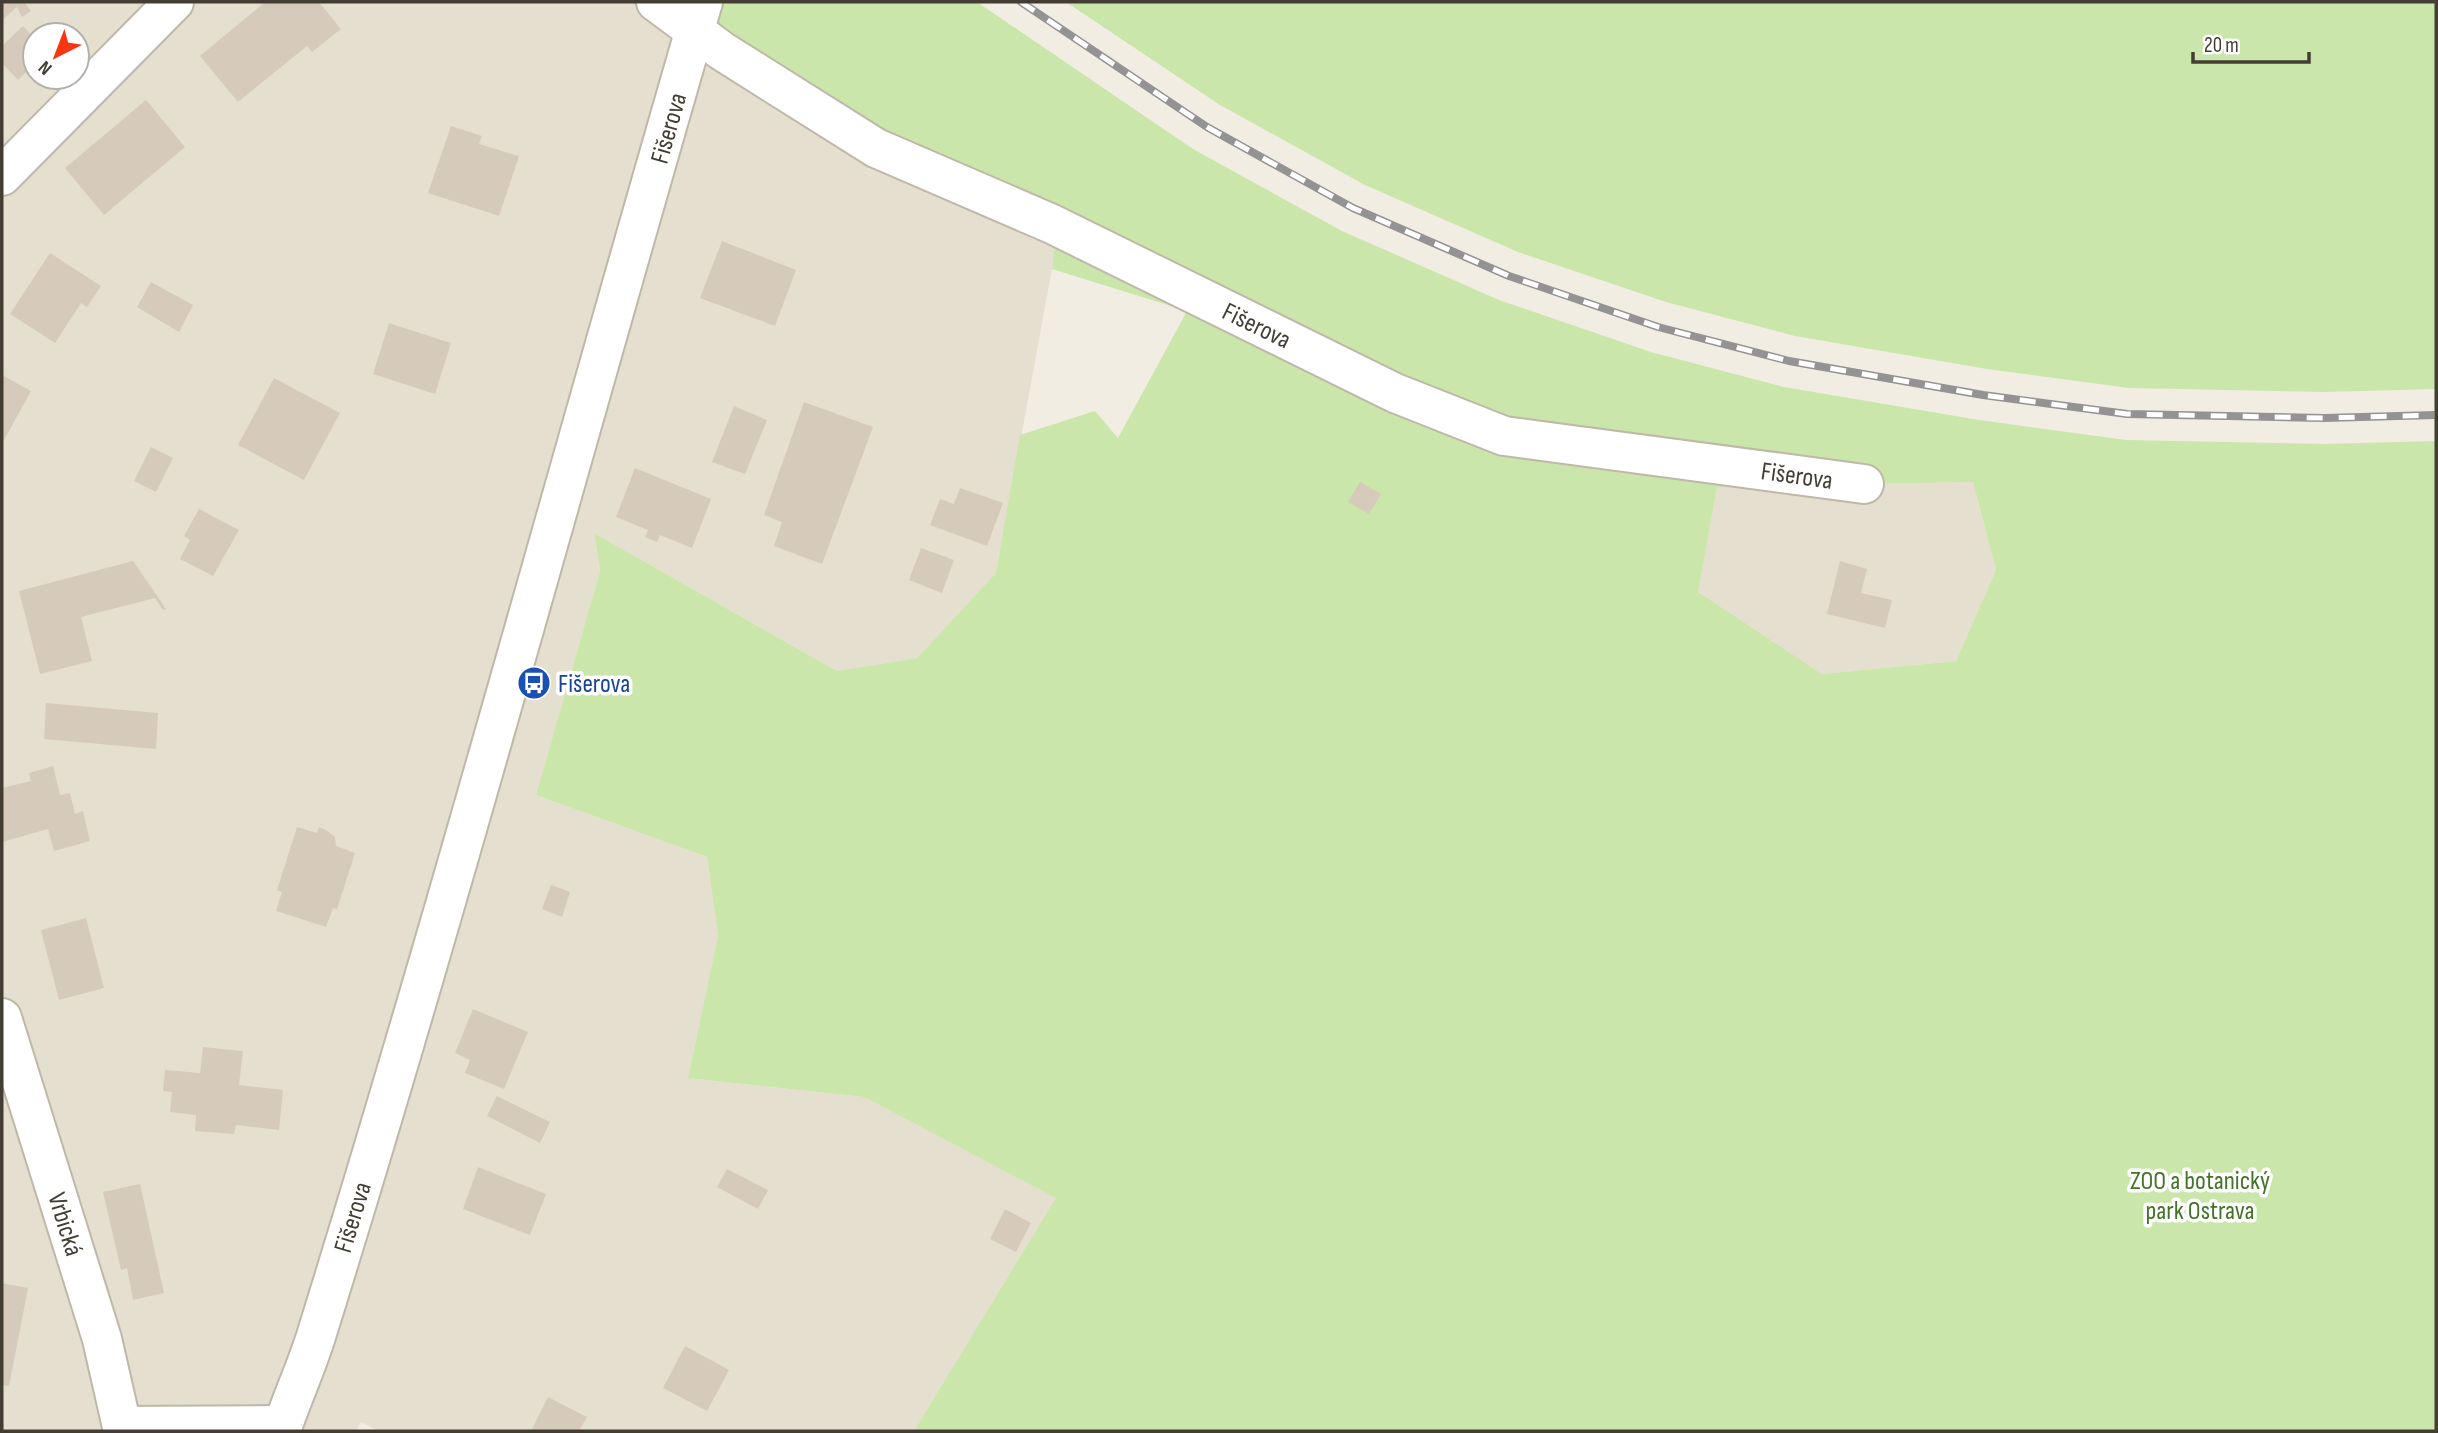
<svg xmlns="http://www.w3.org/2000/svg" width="2438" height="1433" font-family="'Sofia Sans Condensed',sans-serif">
<rect width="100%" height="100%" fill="#f1ede2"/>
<g fill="#e5dfd0" fill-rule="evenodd">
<path d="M2,2H675L1059,210L1052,269L996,573L917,658L837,671L594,533L600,571L536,795L707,857L718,936L688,1078L864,1097L1057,1198L914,1431H379L361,1422L356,1431H2ZM35,35H77V77H35Z"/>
<polygon points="1973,482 1996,570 1956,661 1822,674 1697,592 1717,487"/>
</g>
<g fill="#cbe6ab" fill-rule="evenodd">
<path d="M675,2H977L1193,149L1342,231L1499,300L1651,352L1784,387L1979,420L2126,440L2324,444L2436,441V1431H914L1056,1198L864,1097L688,1078L718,936L707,857L536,795L600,571L594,533L837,671L917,658L996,573L1020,435L1095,411L1118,438L1187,311L1052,269L1059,209L891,145ZM1973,482L1996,570L1956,661L1822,674L1698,592L1717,487Z"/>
<polygon points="1066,2 2436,2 2436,389 2324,392 2129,388 1987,369 1795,336 1666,302 1518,252 1365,185 1220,105"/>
</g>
<g fill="#d6cbbb">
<polygon points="2,2 24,2 31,11 22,17 17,7 2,20"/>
<polygon points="265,2 319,2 341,29 312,52 307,46 238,102 200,56"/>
<polygon points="23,26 35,39 35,63 18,80 2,63 2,46"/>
<polygon points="146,100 185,147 104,215 65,168"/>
<polygon points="451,126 482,136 479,144 519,156 499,216 428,193"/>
<polygon points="722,241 796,270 775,326 700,298"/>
<polygon points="50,253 101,286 87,307 81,303 55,343 10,314"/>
<polygon points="151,282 193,305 179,332 137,307"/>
<polygon points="389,323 451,343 435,394 373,374"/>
<polygon points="2,375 31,391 4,440 2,439"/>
<polygon points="274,378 340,413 304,480 238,445"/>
<polygon points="804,402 873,427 822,564 774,546 782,522 764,515"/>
<polygon points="734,406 767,420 745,474 712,462"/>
<polygon points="151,447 173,458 156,492 134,481"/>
<polygon points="635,468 711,499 692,548 660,535 657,542 645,537 648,530 616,517"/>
<polygon points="1360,482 1381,494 1369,514 1348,502"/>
<polygon points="960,488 1003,503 987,546 930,525 940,499 954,504"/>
<polygon points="199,509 239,530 213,576 180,559 190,540 184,536"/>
<polygon points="921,548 954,560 942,593 909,580"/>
<polygon points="133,561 166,609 163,610 155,598 81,617 92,661 40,674 19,591"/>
<polygon points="1840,561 1867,569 1861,593 1892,600 1885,628 1827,614"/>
<polygon points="46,703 158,713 156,749 44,739"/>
<polygon points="53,766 60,795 70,793 75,814 83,811 90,841 54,851 48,829 2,842 2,788 31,781 29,773"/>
<polygon points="297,827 317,833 319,827 324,829 335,837 336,846 355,853 337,909 333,908 326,927 276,911 282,892 277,890"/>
<polygon points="551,885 570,892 562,917 542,909"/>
<polygon points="86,918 104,988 59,1000 41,930"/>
<polygon points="473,1009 528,1032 504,1089 465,1073 470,1060 455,1053"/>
<polygon points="203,1047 243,1051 239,1085 283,1090 279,1130 236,1125 234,1134 195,1131 196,1115 170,1112 172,1092 163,1091 165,1070 200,1073"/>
<polygon points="497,1096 550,1122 540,1143 487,1116"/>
<polygon points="478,1167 546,1194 530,1235 463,1209"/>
<polygon points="727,1169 768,1190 758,1209 717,1187"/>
<polygon points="140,1184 164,1293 133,1300 127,1268 121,1270 103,1192"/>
<polygon points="1005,1209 1031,1223 1016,1252 990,1239"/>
<polygon points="2,1283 28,1288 9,1386 2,1385"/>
<polygon points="685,1346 729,1370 707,1411 663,1388"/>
<polygon points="548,1397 587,1417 579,1431 531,1431"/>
</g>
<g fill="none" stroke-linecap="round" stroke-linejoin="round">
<defs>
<g id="minor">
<polyline points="656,2 722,51 876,148 1052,224 1395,393 1504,436 1864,484"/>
<polyline points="2,176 174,2"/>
<polyline points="2,1018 102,1339 123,1431"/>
<polyline points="122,1426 283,1425"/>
<path d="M281,1431C292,1398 307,1366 317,1333C454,892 574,445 703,2"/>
</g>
</defs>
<use href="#minor" stroke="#bfb7a8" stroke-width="42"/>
<use href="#minor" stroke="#fff" stroke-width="38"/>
<defs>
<polyline id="rail" points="1021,2 1207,127 1353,208 1509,276 1658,327 1789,361 1983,395 2127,414 2324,418 2436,415"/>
</defs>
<use href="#rail" stroke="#939393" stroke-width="8"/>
<use href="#rail" stroke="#fff" stroke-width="5" stroke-dasharray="16" stroke-linecap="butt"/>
</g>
<defs>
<symbol id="bus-disc" viewBox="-11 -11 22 22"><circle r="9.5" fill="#1a4fb4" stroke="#fff"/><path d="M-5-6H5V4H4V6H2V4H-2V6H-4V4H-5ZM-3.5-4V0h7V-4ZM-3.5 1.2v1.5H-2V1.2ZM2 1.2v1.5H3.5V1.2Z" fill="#fff"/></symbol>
</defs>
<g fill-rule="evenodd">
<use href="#bus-disc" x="515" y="664" width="38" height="38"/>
</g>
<g text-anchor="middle" stroke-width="7" stroke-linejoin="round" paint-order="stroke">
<g font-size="26" fill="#433d33" stroke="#fff">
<text transform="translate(668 128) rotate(-74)" y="9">Fišerova</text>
<text transform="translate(1257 325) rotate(26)" y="9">Fišerova</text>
<text transform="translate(1797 475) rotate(8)" y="9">Fišerova</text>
<text transform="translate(352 1217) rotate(-73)" y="9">Fišerova</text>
<text transform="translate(66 1224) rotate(73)" y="9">Vrbická</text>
</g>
<g font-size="26" fill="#164399" stroke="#fff" text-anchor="start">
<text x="558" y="692">Fišerova</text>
</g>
<g font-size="26" fill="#437328" stroke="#fff">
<text x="2200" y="1189">ZOO a botanický<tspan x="2200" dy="30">park Ostrava</tspan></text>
</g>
</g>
<rect width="2438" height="1433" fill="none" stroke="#433d33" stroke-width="7"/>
<g transform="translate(56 56) rotate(222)"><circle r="33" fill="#ffffff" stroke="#b4b1ad" stroke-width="2"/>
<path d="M0-5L12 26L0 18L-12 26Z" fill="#f83712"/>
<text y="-10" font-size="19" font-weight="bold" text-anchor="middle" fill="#433d33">N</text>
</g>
<path d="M2193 52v10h116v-10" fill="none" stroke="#433d33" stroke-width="3.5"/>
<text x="2204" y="52" font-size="21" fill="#433d33" stroke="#ffffff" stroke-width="5" paint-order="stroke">20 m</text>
</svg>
